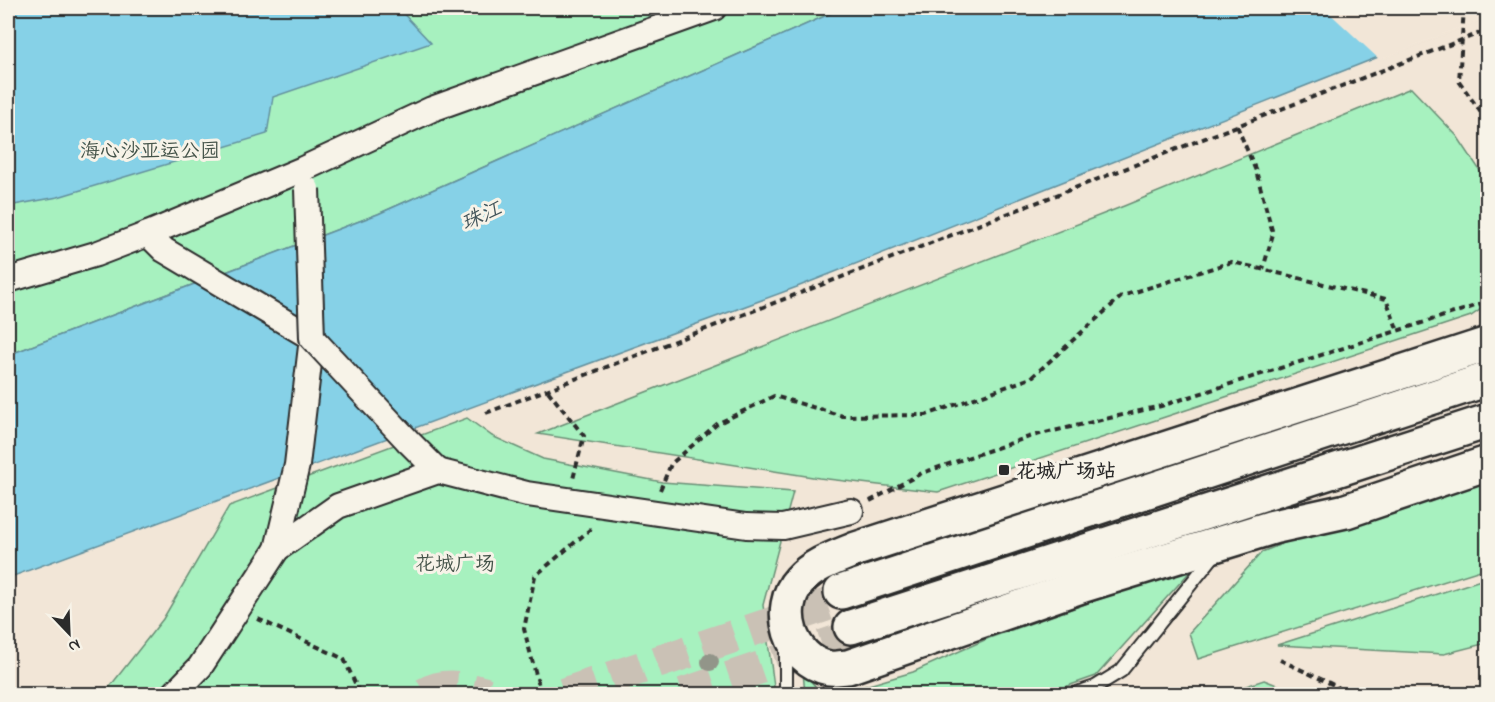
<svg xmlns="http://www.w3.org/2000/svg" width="1495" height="702" font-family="'Indie Flower','LXGW WenKai TC',sans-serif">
<rect width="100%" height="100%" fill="#f2e6d7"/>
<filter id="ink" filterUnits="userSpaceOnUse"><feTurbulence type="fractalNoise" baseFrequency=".0167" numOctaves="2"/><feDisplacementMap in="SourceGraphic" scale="12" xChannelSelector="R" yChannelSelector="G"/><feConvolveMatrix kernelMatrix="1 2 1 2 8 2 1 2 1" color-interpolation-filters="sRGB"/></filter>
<g filter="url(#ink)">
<g fill="#a7f1bf" stroke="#698e75" stroke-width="1.5">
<polygon points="8,8 843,8 378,214 8,355"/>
<polygon points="1411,88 1457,136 1479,169 1487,189 1487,305 1471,316 938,492 819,478 538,434 1124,206"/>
<polygon points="467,418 492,436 543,459 662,482 793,492 763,605 775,694 104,694 163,619 229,506"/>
<polygon points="1487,480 1487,568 1198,659 1189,633 1262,552 1284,543"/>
<polygon points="1196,565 1096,676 1045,694 838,694 913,672 989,638"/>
<polygon points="1487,578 1487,643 1444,654 1277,645"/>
<polygon points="803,672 815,686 818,694 805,694"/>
<polygon points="1264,680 1300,694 1222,694"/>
</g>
<g fill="#86d1e7" stroke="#628f9c" stroke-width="1.5">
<polygon points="8,8 398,8 431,43 273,97 267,134 58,197 8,206"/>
<polygon points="843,8 1487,8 1487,14 797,287 8,578 8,355 378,214"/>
</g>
<polygon fill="#f2e6d7" points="1324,8 1487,8 1488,17 1380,60"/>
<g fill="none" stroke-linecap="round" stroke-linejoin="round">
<g stroke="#cac1b5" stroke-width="33" stroke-dasharray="33 16" stroke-linecap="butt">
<path d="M425,694C445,682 466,688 487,694"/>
<polyline points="564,694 873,589"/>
<polyline points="683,694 885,625"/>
</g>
<defs>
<g id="lane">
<polyline points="786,694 786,644"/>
<polyline points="1074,694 1095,687 1121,671 1215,554"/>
</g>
<g id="street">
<polyline points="148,234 164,250 312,338 297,465 277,549"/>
<polyline points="8,280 96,254 148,234 303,169 432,109 714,8"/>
<polyline points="408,441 438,471"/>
<polyline points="174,694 200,667 277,549 338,506 438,471 527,494 746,526 783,527 851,511"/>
</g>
<g id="secondary">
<path d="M1488,344L856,549C837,557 814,564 800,580C774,608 790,661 829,668C835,669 842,667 848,667L1084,585L1273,527L1346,511L1488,463"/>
<polyline points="841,592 1488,379"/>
<polyline points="851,627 1488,421"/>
</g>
</defs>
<use href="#lane" stroke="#2b2b2b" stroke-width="16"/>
<use href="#street" stroke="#2b2b2b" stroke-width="28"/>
<use href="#secondary" stroke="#2b2b2b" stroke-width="38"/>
<g stroke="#2b2b2b" stroke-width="4" stroke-dasharray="6 4.5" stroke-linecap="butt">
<polyline points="1237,126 1256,171 1273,234 1263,269"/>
<polyline points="548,391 584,436 573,479"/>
<polyline points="486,413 1488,30"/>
<polyline points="660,490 671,464 717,424 774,396 843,416 926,415 1031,378 1122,296 1232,262 1386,299 1398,331"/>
<polyline points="870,501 922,473 1032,436 1161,406 1488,302"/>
<polyline points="258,619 344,659 360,694"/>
<polyline points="1280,660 1338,687 1332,694"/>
<polyline points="541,694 524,629 535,576 592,528"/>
</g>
<use href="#lane" stroke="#f7f3e8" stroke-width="12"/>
<use href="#street" stroke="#f7f3e8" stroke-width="24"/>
<use href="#secondary" stroke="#f7f3e8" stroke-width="33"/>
<defs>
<polyline id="street-bridge" points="307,189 312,338 408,441"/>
</defs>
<use href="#street-bridge" stroke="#2b2b2b" stroke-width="28" stroke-linecap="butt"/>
<polyline stroke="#2b2b2b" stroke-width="4" stroke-dasharray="6 4.5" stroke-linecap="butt" points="1464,8 1459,81 1488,123"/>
<use href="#street-bridge" stroke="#f7f3e8" stroke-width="24"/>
</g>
<circle fill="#929589" cx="710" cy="662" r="9"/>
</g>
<rect fill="#2b2b2b" stroke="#f7f3e8" stroke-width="2" x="998" y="464" width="12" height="12" rx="3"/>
<g text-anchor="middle" stroke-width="6" stroke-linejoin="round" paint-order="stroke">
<g font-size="20" fill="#445349" stroke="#f7f3e8">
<text x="150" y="157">海心沙亚运公园</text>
<text x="455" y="570">花城广场</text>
</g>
<g font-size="20" font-weight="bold" fill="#2b2b2b" stroke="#f7f3e8" text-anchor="start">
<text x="1016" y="477">花城广场站</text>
</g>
<g font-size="21" font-style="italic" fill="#42545a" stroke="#f7f3e8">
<text transform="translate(481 215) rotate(-24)" y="7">珠江</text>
</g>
</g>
<rect width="1495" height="702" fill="none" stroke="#f7f3e8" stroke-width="30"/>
<rect x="15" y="15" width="1465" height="672" fill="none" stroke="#2b2b2b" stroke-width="2" filter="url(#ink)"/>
<g transform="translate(69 633) rotate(157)" stroke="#f7f3e8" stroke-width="4.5" paint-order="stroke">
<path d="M0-4.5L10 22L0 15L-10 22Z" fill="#2b2b2b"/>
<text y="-9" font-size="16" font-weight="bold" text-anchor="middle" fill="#2b2b2b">N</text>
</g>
</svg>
